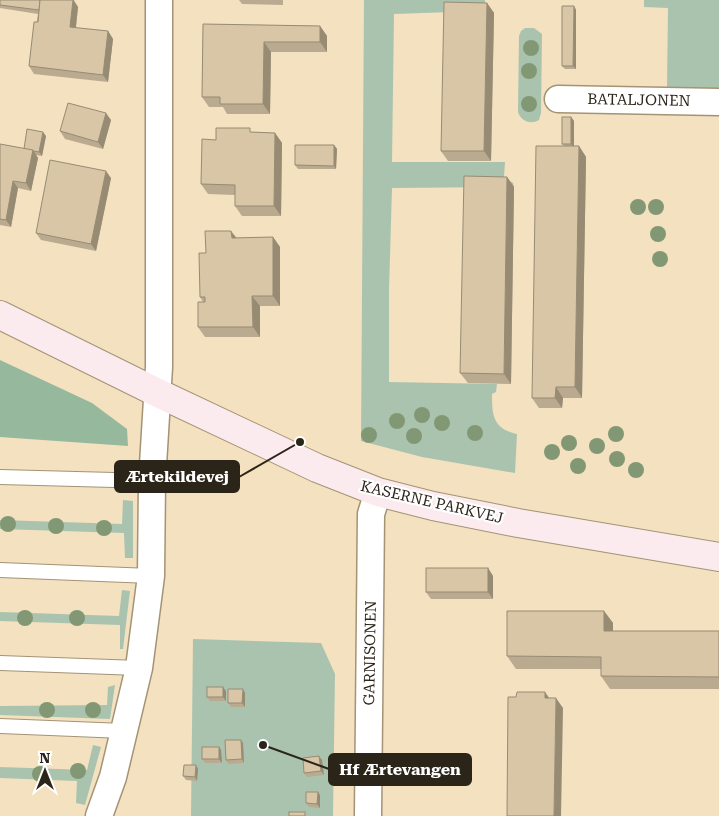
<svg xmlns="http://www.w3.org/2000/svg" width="719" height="816" font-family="'Roboto Serif',serif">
<rect width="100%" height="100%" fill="#f3e1c0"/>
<g fill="#aac3af">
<path d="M364,0H485V8L451,12L394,14L392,162H505L504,177L513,183L514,187L392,188L389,290V382L497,384L496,392L492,394C492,415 493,429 517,434L515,473L422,457L361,441Z"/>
<polygon points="644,0 719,0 719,90 667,88 668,8 644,7"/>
<path d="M525,28H534L542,34L541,113L539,120C530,125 521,121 518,112L519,36L521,31Z"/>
<polygon points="123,500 133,501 133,558 125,558 124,533 0,529 0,520 122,524"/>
<polygon points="122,590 130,591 123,649 120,649 120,625 0,621 0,612 119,616"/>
<polygon points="193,639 321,643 335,674 333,816 191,816"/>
<polygon points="115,685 110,719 0,715 0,706 107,705 108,687"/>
<polygon points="93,745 101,747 85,805 76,803 77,781 0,778 0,767 87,770"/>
</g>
<polygon fill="#96b99d" points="0,360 92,403 127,429 128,446 0,437"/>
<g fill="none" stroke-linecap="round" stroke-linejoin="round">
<defs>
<g id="lane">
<polyline points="0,477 152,481"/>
<polyline points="0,570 151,576"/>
<polyline points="0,663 139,668"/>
<polyline points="0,726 124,731"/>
</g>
<g id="street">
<polyline points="558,99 719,102"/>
<polyline points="99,816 113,777 139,668 151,576 152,481 159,367 159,0"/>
<polyline points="368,816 371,514 378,492"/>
</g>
<polyline id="secondary" points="0,315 158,393 317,468 378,492 433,506 518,523 719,557"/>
</defs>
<use href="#lane" stroke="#a49375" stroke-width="16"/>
<use href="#street" stroke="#a49375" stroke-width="29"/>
<use href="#secondary" stroke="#a49375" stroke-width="30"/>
<use href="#lane" stroke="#fff" stroke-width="14"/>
<use href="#street" stroke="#fff" stroke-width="26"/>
<use href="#secondary" stroke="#fbeaee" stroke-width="28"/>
</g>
<g fill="#829874">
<circle cx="531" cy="48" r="8"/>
<circle cx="529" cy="71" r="8"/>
<circle cx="529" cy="104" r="8"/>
<circle cx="638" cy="207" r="8"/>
<circle cx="656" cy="207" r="8"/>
<circle cx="658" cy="234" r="8"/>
<circle cx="660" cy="259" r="8"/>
<circle cx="422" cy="415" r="8"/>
<circle cx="397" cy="421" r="8"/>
<circle cx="442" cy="423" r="8"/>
<circle cx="475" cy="433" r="8"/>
<circle cx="616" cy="434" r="8"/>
<circle cx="369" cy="435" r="8"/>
<circle cx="414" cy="436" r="8"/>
<circle cx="569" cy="443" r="8"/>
<circle cx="597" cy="446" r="8"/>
<circle cx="552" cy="452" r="8"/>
<circle cx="617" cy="459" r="8"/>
<circle cx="578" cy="466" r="8"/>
<circle cx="636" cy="470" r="8"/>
<circle cx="8" cy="524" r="8"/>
<circle cx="56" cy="526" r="8"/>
<circle cx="104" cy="528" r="8"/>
<circle cx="25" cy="618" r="8"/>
<circle cx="77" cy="618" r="8"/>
<circle cx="47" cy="710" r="8"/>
<circle cx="93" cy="710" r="8"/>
<circle cx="78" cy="771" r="8"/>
<circle cx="40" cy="774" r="8"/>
</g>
<g fill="#baaa8f">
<polygon points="0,0 74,0 78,7 76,28 108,31 113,39 108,82 34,74 29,66 38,14 0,8"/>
<polygon points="239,0 283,0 283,5 242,4"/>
<polygon points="487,3 494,13 491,161 448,161 441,151"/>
<polygon points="574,6 576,10 576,69 565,69 562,66"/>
<polygon points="203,24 320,26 327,36 327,52 271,52 270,114 227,114 223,107 209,107 202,97"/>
<polygon points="571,117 574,121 574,146 579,146 586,157 582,398 563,398 562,408 539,408 532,398 564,146 562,144"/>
<polygon points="111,120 103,149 65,139 60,131"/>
<polygon points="253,132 275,133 282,143 281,216 242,216 235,206 235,195 208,194 201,184 216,140"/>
<polygon points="46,136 42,156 36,155 38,158 31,191 18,188 11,227 0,225 0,144 24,149"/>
<polygon points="334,145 337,149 336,169 298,169 295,165"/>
<polygon points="507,177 514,187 511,384 468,383 460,373"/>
<polygon points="111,178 96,251 41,240 36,233"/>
<polygon points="273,237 280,247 280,306 260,306 260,337 205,337 198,327 203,302 200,297 206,253 236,238"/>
<polygon points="488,568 493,576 493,599 431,599 426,592"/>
<polygon points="604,611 613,623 613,631 719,631 719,689 610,689 601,676 601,669 516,669 507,656"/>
<polygon points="243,689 245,693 245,707 231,707 228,703"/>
<polygon points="226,691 226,701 210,701 207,697"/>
<polygon points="241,740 243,743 244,763 228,764 226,760"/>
<polygon points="219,747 221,750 222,763 205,763 202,759"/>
<polygon points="322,760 324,775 307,777 304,773"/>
<polygon points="198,769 197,781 186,780 183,776"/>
<polygon points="320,795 320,808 309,807 306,803"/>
</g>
<g fill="#978b74">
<polygon points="73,0 78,7 75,34 70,27"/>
<polygon points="487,3 494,13 491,161 484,151"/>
<polygon points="574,6 576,10 576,69 573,66"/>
<polygon points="320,26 327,36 327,52 320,42"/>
<polygon points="108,31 113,39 108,82 103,75"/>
<polygon points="264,42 271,52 270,114 263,104"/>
<polygon points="106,113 111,120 103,149 98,142"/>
<polygon points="571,117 574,121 574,148 571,144"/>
<polygon points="43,132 46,136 42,156 39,152"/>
<polygon points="275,133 282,143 281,216 274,206"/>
<polygon points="334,145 337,149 336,169 334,166"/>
<polygon points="579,146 586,157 582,398 575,387"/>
<polygon points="33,150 38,158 31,191 26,183"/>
<polygon points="106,171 111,178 96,251 91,244"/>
<polygon points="507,177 514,187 511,384 504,374"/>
<polygon points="13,181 18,188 11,227 6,220"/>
<polygon points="231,231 239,241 232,238"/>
<polygon points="273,237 280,247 280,306 273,296"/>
<polygon points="252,296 260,306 260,337 253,327"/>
<polygon points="556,387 563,398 562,408 555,398"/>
<polygon points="488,568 493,576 493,599 488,592"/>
<polygon points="604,611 613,623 613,643 604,631"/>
<polygon points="223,687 226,691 226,701 223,697"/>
<polygon points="243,689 245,693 245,707 242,703"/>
<polygon points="545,692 552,702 545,698"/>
<polygon points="556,698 563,708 561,816 554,816"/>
<polygon points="241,740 243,743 244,763 242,759"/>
<polygon points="219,747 221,750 222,763 219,759"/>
<polygon points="319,756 322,760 324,775 321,771"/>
<polygon points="196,765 198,769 197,781 195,777"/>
<polygon points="318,792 320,795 320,808 317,804"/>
</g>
<g fill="#d8c6a6" stroke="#978b74">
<polygon points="0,0 40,0 39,10 0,5"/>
<polygon points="40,0 73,0 70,27 108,31 103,75 29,66 34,22 38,22"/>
<polygon points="444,2 487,3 484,151 441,151"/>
<polygon points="562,6 574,6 573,66 562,66"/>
<polygon points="203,24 320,26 320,42 264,42 263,104 220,104 220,97 202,97"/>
<polygon points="68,103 106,113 98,142 60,131"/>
<rect x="562" y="117" width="9" height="27"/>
<polygon points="216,128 250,128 250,132 275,133 274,206 235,206 235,185 201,184 202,139 216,140"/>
<polygon points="27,129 43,132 39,152 24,149"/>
<polygon points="0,144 33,150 26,183 13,181 6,220 0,219"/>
<polygon points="295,145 334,145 334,166 295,165"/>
<polygon points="536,146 579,146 575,387 556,387 555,398 532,398"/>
<polygon points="50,160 106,171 91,244 36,233"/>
<polygon points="464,176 507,177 504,374 460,373"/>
<polygon points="205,231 231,231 232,238 273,237 273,296 252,296 253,327 198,327 198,302 205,302 205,297 200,297 199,253 206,253"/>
<rect x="426" y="568" width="62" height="24"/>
<polygon points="507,611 604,611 604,631 719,631 719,677 601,676 601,657 507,656"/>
<rect x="207" y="687" width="16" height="10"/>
<polygon points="228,689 243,689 242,703 228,703"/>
<polygon points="517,692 545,692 545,698 556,698 554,816 507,816 508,697 516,697"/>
<polygon points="225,740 241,740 242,759 226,760"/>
<rect x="202" y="747" width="17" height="12"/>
<polygon points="319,756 321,771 304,773 303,758"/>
<polygon points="184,765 196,765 195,777 183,776"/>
<polygon points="306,792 318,792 317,804 306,803"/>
<rect x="289" y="812" width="16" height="4"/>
</g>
<g text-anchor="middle" stroke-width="4.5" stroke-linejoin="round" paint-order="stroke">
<g font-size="15" fill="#2b2418" stroke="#fff">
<text transform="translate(639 100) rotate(1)" y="5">BATALJONEN</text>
<text transform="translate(432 502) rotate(13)" y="5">KASERNE PARKVEJ</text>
<text transform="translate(370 653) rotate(-89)" y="5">GARNISONEN</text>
</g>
</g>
<path fill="none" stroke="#2b2418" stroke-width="2" d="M300 442L239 477M263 745L329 769"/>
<g fill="#2b2418" stroke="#fff" stroke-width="2">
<circle cx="300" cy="442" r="5"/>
<circle cx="263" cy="745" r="5"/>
</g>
<g fill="#2b2418" stroke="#2b2418" stroke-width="2">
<rect x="115" y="461" width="124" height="31" rx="5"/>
<rect x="329" y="754" width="142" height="31" rx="5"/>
</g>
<g font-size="16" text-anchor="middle" font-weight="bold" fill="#fff">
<text x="177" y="482">Ærtekildevej</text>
<text x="400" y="775">Hf Ærtevangen</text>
</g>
<g transform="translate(45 771)" stroke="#ffffff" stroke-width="4" paint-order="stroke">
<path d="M0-4L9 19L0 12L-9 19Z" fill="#2b2418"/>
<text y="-8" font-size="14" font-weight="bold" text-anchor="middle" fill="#2b2418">N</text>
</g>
</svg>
